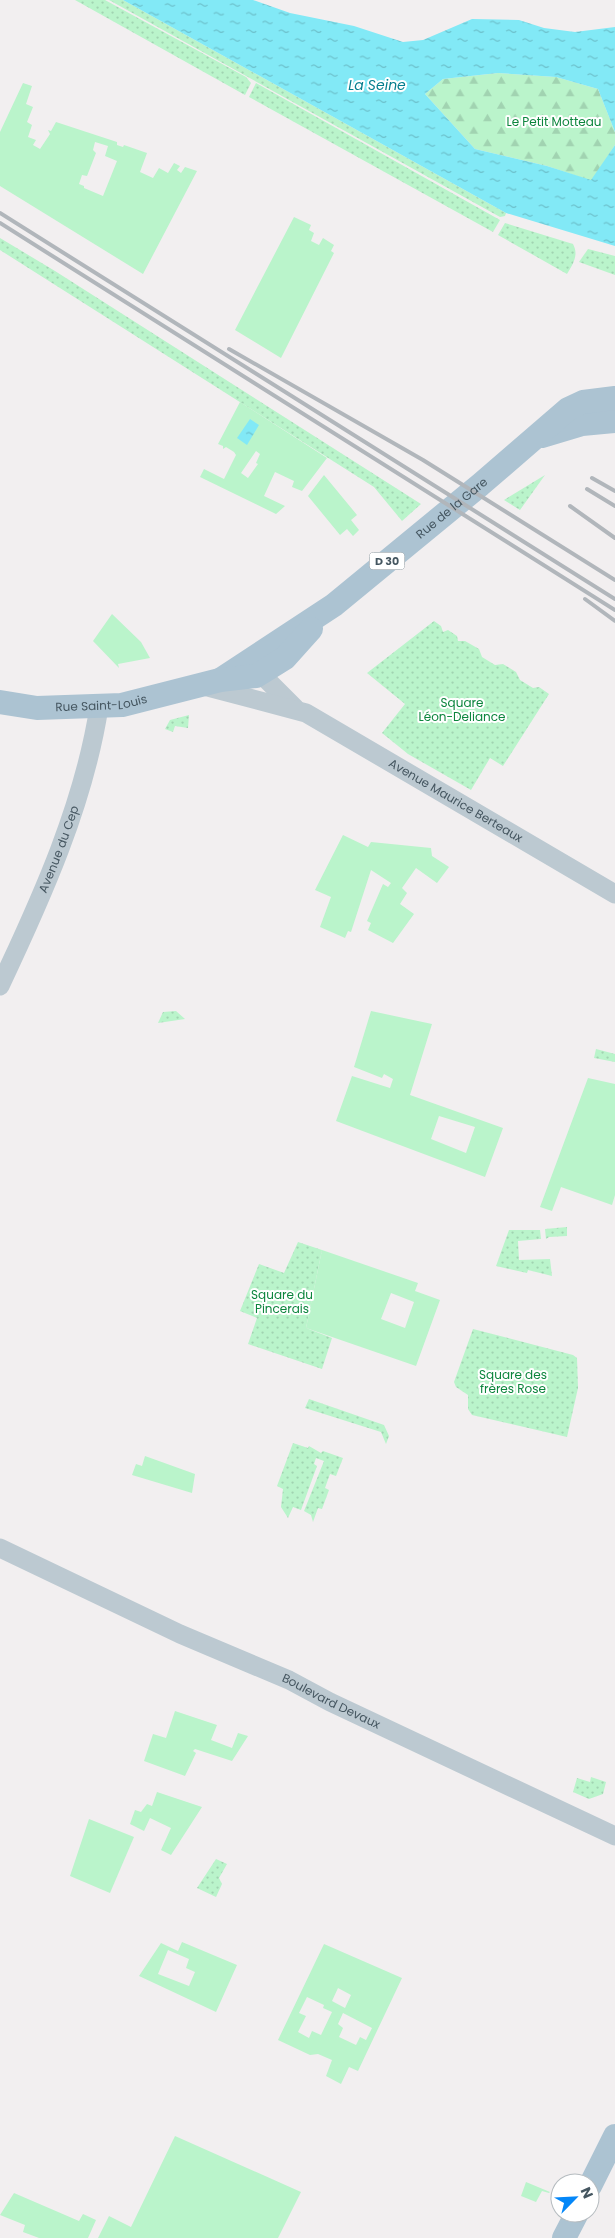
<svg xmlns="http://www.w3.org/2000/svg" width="615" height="2238" font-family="Poppins,sans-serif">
<defs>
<pattern id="grass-dots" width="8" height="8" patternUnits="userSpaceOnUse" patternTransform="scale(1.25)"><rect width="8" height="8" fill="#baf4cb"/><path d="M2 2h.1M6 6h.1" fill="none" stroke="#a1d3b1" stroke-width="1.8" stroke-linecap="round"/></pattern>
<pattern id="forest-firs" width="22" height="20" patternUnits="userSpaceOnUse" patternTransform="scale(1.25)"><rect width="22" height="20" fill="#baf4cb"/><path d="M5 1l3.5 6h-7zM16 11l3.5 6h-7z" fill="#a1d3b1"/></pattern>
<pattern id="water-ripples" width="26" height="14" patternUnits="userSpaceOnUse" patternTransform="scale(1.25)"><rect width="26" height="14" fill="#82e9f6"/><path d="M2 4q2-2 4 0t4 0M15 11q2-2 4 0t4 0" fill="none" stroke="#6cc0cb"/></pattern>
</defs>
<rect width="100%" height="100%" fill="#f2eff0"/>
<g fill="url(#grass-dots)">
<polygon points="75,0 105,0 246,77 251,83 245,95"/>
<polygon points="109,0 123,0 506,213 505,216 500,217"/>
<polygon points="256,83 500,220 493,232 249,97"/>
<path d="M505,223L573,244C579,255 573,264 567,274L498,235Z"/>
<polygon points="0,238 55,271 421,504 402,521 374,487 0,250"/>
<polygon points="588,249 615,256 615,275 579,262"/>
<polygon points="545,475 520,510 504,500"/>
<polygon points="434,621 441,626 443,632 448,630 457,636 458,641 465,641 479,649 482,657 495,665 503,664 516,672 520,680 533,688 539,687 549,694 503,766 490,758 471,790 408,754 382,733 405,704 367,673"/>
<polygon points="189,715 188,728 175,726 173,732 165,729 170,720"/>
<polygon points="176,1011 185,1019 158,1023 163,1012"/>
<polygon points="596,1049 615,1054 615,1062 594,1058"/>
<polygon points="567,1227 567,1236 549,1237 546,1239 545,1229"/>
<polygon points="509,1230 540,1230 541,1239 518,1241 519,1260 550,1259 552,1276 528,1270 527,1273 496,1266"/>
<polygon points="298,1242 322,1250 306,1328 332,1338 322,1369 248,1344 257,1318 240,1311 259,1264 284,1273"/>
<polygon points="473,1329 573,1355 577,1358 578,1388 567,1437 472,1415 468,1409 468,1395 456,1387 454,1382"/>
<polygon points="309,1399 384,1425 389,1436 386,1444 381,1432 305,1408"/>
<polygon points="293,1443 308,1448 309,1446 321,1453 323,1451 343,1458 336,1476 330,1474 325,1488 329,1490 322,1509 318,1508 313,1522 311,1515 304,1511 324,1461 316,1458 314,1464 317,1466 301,1510 293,1507 288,1518 281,1507 283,1489 277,1486"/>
<polygon points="591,1777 606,1782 603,1794 589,1799 573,1792 577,1778 590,1782"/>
<polygon points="216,1859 227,1864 219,1878 222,1884 216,1897 197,1888"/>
</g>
<polygon fill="url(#forest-firs)" points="498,73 556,77 598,89 615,132 615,145 592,181 547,166 475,149 425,94 443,79"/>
<g fill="#baf4cb" fill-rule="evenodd">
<path d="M23,83L32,86L26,104L33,107L27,122L32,125L28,137L36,140L33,145L40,149L50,134L48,130L51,131L56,122L117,142V145L123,147L124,145L147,153L140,172L153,178L159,168L168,173L174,163L180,166L177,170L181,173L185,167L197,171L143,274L0,186V132ZM95,142L108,146L105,156L117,161L103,196L84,188V186L79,184L82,175L87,176L96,153L93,150Z"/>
<polygon points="294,217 311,225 309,230 314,233 311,241 319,245 323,238 334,245 331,251 334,253 281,358 235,330"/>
<path d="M240,402L327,458L302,491L292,487L294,481L275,472L264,496L285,506L276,514L200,477L204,469L224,479L236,455L234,452L226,447L223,449V446L218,444ZM256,451L260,454L256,463L258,464L248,478L241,473Z"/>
<polygon points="324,475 357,515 351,520 359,530 353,536 347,529 340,535 308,496"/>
<polygon points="112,614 141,642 150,658 118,664 119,668 93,641"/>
<polygon points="343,835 368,847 371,842 431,848 432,856 449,867 437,883 416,868 402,888 407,893 400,904 414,914 393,943 368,930 371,923 367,921 383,884 388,887 391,883 371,870 351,932 348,931 345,938 320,927 331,897 315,890"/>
<path d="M371,1011L432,1024L410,1095L503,1128L485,1177L336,1121L352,1076L390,1088L393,1079L384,1074L382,1078L354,1067ZM439,1116L475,1127L466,1153L431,1139Z"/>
<polygon points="588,1078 615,1084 615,1195 612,1205 561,1187 552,1211 540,1207"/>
<path d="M322,1250L418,1283L415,1291L440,1300L416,1366L306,1328ZM391,1293L414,1302L405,1328L381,1319Z"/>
<polygon points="145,1456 195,1474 192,1493 132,1475 136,1464 142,1466"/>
<polygon points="175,1711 217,1725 211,1740 232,1748 238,1733 248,1736 232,1761 195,1749 193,1751 196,1753 185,1776 144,1761 153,1734 166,1738"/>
<polygon points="157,1792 202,1807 171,1855 161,1850 171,1828 150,1818 144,1831 130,1824 135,1810 141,1812 147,1804 152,1806"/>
<polygon points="89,1819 134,1837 110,1893 70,1876"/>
<path d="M182,1942L237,1965L216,2012L139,1976L161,1943L178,1951ZM168,1950L189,1959L186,1968L195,1972L189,1986L158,1974Z"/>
<path d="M324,1944L402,1978L358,2071L349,2067L341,2084L326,2076L332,2060L318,2054L310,2055L278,2040ZM338,1988L351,1995L345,2008L332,2001ZM307,1997L324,2005L323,2008L332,2012L321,2035L312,2031L309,2038L298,2032L306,2016L299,2013ZM343,2013L372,2028L366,2040L360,2037L356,2045L339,2037L343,2028L338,2024Z"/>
<polygon points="175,2136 301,2192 278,2238 98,2238 109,2216 131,2227"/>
<polygon points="526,2182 550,2192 549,2193 542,2191 536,2202 521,2196"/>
<polygon points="14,2193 79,2221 83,2214 96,2220 88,2238 39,2238 23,2232 25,2225 0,2215"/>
</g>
<g fill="url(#water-ripples)">
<polygon points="123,0 253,0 290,13 354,26 403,42 423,40 472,19 519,20 544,28 575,32 615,27 615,132 598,89 556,77 498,73 443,79 425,94 475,149 547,166 591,180 615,145 615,246 506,213"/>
<polygon points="250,419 259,425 247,445 237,438"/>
</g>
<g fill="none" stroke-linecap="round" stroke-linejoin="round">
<g stroke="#bcc9d1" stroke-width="19">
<polyline points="253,662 261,674 295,708"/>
<path id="s1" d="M204,686L306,713L615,894"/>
<path id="s2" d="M0,986C42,897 84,804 99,707"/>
<path id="s3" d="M0,1548L180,1634L289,1680L330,1702L615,1836"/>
</g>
<g stroke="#acc3d2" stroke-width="24">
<polyline points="542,436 582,424 615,421"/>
<path id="s4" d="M220,680L334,605L480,485L568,409L583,402L615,398"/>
<path id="s5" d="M0,702L37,708L122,705L220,680L256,676L285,658L311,629"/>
<polyline points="590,2186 615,2136"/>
<polyline points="564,2238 577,2213"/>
</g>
<g stroke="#b1b6bb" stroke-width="4">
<polyline points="0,213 615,599"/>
<polyline points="0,223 615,610"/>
<polyline points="229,349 423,460 615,580"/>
<polyline points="592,478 615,491"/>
<polyline points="587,489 615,506"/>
<polyline points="570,506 615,538"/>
<polyline points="585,599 615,621"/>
</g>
</g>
<g text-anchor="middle" stroke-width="4" stroke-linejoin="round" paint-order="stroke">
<rect fill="#fff" stroke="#7d8990" stroke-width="1" x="369.5" y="552.5" width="35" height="17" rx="4"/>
<g font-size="11" font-weight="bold" fill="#455660">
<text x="387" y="565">D 30</text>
</g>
<g font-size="12" fill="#0c853d" stroke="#fff">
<text x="554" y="126">Le Petit Motteau</text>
<text x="462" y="707">Square<tspan x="462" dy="14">Léon-Deliance</tspan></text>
<text x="282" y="1299">Square du<tspan x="282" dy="14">Pincerais</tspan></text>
<text x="513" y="1379">Square des<tspan x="513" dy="14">frères Rose</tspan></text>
</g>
<g font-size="12" fill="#455660" stroke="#fff">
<text dy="4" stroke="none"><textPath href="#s4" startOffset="289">Rue de la Gare</textPath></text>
<text dy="4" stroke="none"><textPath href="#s5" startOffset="102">Rue Saint-Louis</textPath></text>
<text dy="4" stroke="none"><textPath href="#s1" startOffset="279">Avenue Maurice Berteaux</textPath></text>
<text dy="4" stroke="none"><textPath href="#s2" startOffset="149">Avenue du Cep</textPath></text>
<text dy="4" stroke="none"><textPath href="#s3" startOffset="365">Boulevard Devaux</textPath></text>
</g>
<g font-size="14" font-style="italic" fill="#047e8e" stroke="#fff">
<text x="377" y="90">La Seine</text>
</g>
</g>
<g transform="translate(575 2198) rotate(66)"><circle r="24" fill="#ffffff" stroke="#b5bbbf"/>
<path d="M0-4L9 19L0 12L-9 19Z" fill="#0487f8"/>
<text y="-8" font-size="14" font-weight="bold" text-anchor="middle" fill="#455660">N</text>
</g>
</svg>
